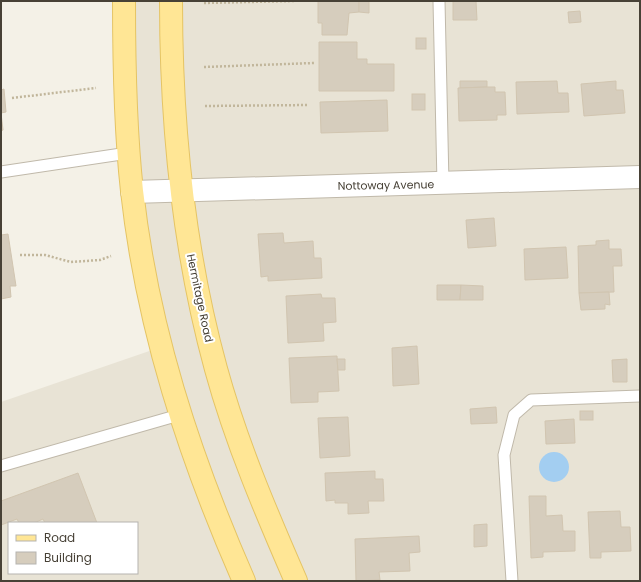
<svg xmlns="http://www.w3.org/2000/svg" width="641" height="582" font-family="Poppins,sans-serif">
<rect width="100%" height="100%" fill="#f4f1e7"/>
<path fill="#e8e3d5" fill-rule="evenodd" d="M124,1H640V581H1V402L161,347L140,247ZM9,523H137V573H9Z"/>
<circle fill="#a3cef1" cx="554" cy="467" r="15"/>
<g fill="#d6cdbd" stroke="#d1c5b0">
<polygon points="318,1 359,1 359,12 349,13 347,35 322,35 322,23 318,23"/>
<polygon points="359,1 369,1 369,13 359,12"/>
<polygon points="453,1 476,1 477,20 453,20"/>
<polygon points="580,11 581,22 569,23 568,12"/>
<rect x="416" y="38" width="10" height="11"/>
<polygon points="319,42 357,42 357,59 367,59 367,64 394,64 394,91 319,91"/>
<polygon points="460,81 487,81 487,87 460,88"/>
<polygon points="557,81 558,93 568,93 569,112 517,114 516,82"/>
<polygon points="616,81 616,90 623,90 625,113 584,116 581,84"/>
<polygon points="487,87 495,87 495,92 505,92 506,115 497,115 497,120 459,121 458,88"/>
<polygon points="4,89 6,112 1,113 3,130 1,131 1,90"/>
<rect x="412" y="94" width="13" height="16"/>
<polygon points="387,100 388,131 321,133 320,102"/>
<polygon points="494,218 496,246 468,248 466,220"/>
<polygon points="283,233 284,243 313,241 314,258 321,258 322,278 268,281 268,276 261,277 258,234"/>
<polygon points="8,234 16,286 10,286 11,297 1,299 1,235"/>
<polygon points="609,240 609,249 621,249 622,266 613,266 614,292 579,293 578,246 596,245 596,241"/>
<polygon points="566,247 568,278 525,280 524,249"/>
<polygon points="437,285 461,285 460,300 437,300"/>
<polygon points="461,285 483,286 483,300 460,300"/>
<polygon points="609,292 610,305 605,304 605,309 581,310 579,293"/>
<polygon points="321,294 322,298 335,298 336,322 323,323 324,341 288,343 286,296"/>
<polygon points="417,346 419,384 393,386 392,348"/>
<polygon points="337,356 339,391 318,392 318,402 291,403 289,358"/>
<polygon points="337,359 345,359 345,370 338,370"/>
<polygon points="627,359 627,382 613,382 612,360"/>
<polygon points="496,407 497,423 471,424 470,409"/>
<rect x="580" y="411" width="13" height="9"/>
<polygon points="348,417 350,456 320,458 318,418"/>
<polygon points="574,419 575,443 546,444 545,421"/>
<polygon points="375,471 375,479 383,479 384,501 368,501 369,513 348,514 348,503 335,503 335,500 326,501 325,473"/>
<polygon points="78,473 97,523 45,523 43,519 34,523 19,523 17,519 1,525 1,501"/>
<polygon points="529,496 546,496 546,516 562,515 563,531 575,531 575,551 543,552 543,557 531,558"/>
<polygon points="620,511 621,527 630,527 631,551 601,552 601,558 590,558 588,512"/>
<polygon points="487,524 487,546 474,547 474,525"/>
<polygon points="419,536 420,552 409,553 410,571 379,572 380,580 356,581 355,539"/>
</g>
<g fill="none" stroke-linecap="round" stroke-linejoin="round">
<defs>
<g id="service">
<polyline points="439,1 443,184"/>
<polyline points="1,172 128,153"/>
<polyline points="1,466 179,415"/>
<polyline points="512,581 504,455 514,415 531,400 640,396"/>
</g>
<polyline id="minor" points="132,192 640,177"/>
<g id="primary">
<path d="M124,1C124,64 125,128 132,191C147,327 189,456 244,581"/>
<path d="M171,1C171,126 183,249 216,369C236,442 266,512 296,581"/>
</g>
</defs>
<use href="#service" stroke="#c0b9aa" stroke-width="13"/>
<use href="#minor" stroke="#c0b9aa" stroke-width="24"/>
<use href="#primary" stroke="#e5c464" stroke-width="24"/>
<g stroke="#c1b69b" stroke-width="2.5" stroke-dasharray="2 2" stroke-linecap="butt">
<polyline points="204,3 294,1"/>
<polyline points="204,67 314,63"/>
<polyline points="12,98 96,88"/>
<polyline points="205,106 309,105"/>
<polyline points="20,255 45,255 71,262 100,260 111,256"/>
</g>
<use href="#service" stroke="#fff" stroke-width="11"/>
<use href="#minor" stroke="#fff" stroke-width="22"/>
<use href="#primary" stroke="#ffe695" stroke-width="22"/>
</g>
<g text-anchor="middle" stroke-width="4" stroke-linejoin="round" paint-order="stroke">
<g font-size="11" fill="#474136" stroke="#fff">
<text transform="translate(386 185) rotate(-1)" y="4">Nottoway Avenue</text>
<text transform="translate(200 298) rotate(78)" y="4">Hermitage Road</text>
</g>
</g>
<rect width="641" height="582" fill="none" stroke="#474136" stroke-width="4"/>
<rect x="8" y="522" width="130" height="52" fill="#ffffff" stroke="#b5b3af"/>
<rect x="16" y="535" width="20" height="6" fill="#ffe695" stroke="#b5b3af"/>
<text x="44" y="542" font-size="12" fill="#474136">Road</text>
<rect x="16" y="552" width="20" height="12" fill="#d6cdbd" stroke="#b5b3af"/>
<text x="44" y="562" font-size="12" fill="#474136">Building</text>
</svg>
